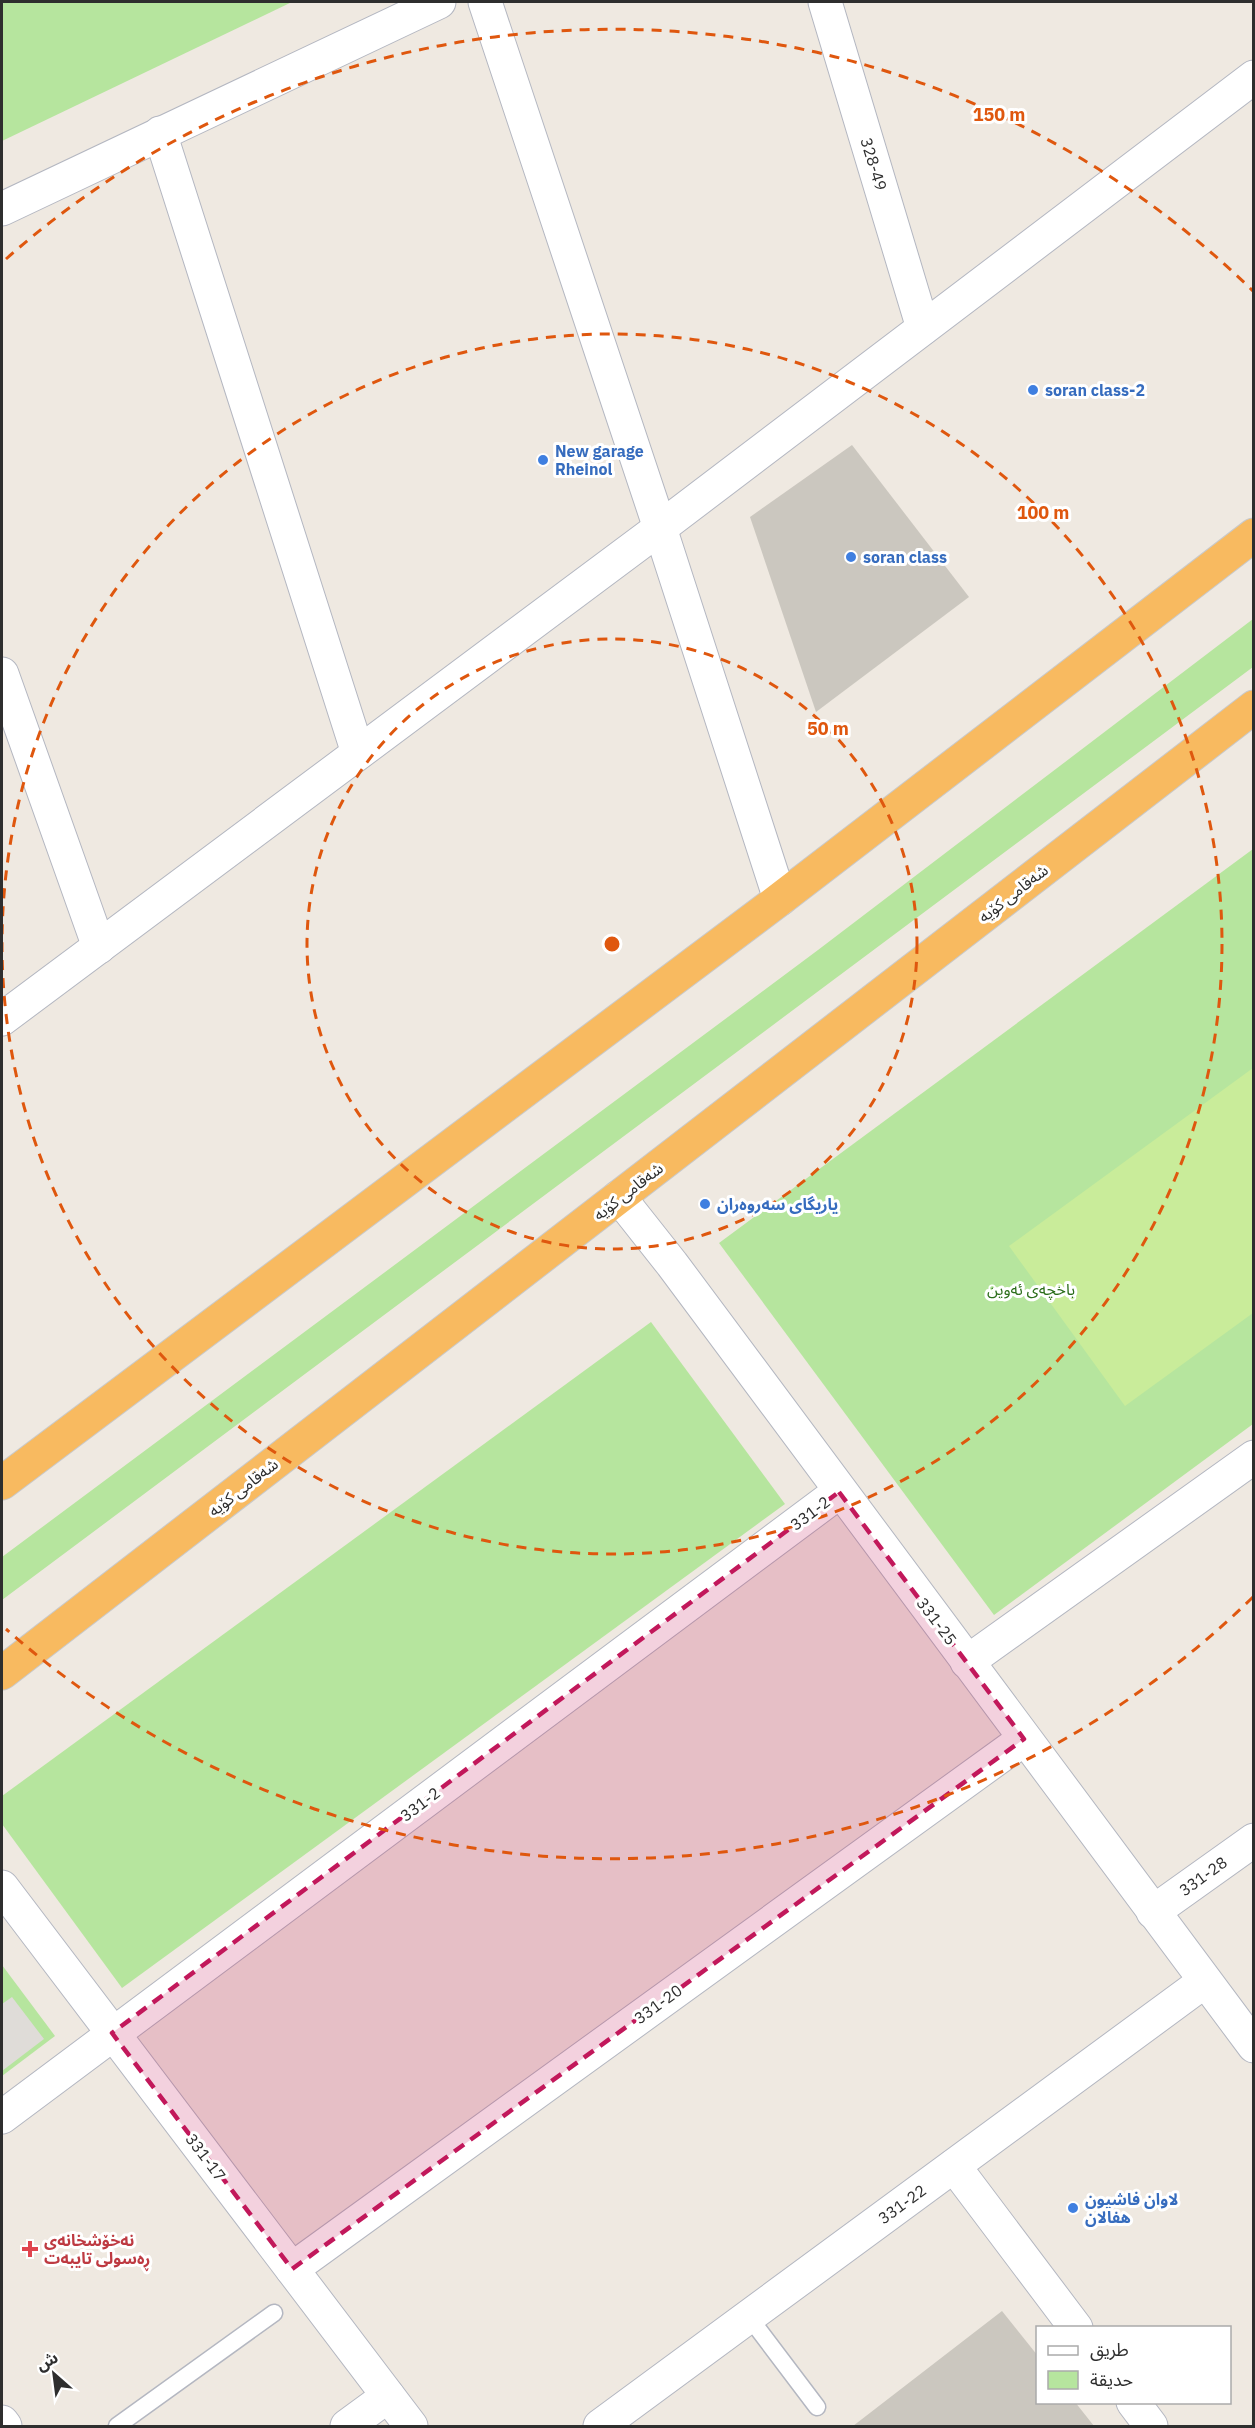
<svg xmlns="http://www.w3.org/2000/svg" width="1255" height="2428" font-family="'IBM Plex Sans','Noto Sans Arabic',sans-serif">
<rect width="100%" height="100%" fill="#efe9e1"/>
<g fill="#b6e59e">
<polygon points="2,2 292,2 2,141"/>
<polygon points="1253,619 1253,667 2,1600 2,1557 818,950"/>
<polygon points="1253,849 1253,1424 994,1615 719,1243"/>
<polygon points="651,1322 785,1504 122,1988 2,1824 2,1796"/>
<polygon points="2,1965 55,2036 2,2076"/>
</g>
<polygon fill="#c9ec9a" points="1253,1068 1253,1313 1125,1406 1009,1246"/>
<polygon fill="#dfdcd8" points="12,1997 44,2039 2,2071 2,2004"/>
<g fill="#cbc7bf">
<polygon points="852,445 969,597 816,712 750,517"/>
<polygon points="1002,2311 1038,2356 1038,2402 1075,2402 1094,2426 853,2426"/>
</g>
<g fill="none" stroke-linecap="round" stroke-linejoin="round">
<defs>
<g id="service">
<polyline points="749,2317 817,2407"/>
<polyline points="117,2426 274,2313"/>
</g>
<g id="minor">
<polyline points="825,2 923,328"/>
<polyline points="160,133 358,753"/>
<polyline points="2,209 439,2"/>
<polyline points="2,674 99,947"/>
<polyline points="2,1019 660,528 1254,77"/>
<polyline points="619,1197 672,1264 1254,2046"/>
<polyline points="967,1662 1254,1457"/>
<polyline points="2,1887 411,2426"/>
<polyline points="1153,1912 1254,1840"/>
<polyline points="2,2117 839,1492"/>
<polyline points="954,2166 1076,2328"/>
<polyline points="292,2269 1024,1739"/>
<polyline points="1133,2402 1151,2426"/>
<polyline points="2,2422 5,2426"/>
<polyline points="347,2426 388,2396"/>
<polyline points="600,2426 1205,1981"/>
</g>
<polyline id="tertiary" points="485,2 660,528 780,899"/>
<g id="trunk">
<polyline points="2,1483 780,899 1254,535"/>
<polyline points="2,1673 1254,707"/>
</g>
</defs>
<use href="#service" stroke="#b4b7c1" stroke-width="19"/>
<use href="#minor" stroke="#b4b7c1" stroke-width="35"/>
<use href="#tertiary" stroke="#b4b7c1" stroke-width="35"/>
<use href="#trunk" stroke="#c9c9c9" stroke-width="35"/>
<use href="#service" stroke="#fff" stroke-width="16"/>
<use href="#minor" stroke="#fff" stroke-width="33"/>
<use href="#tertiary" stroke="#fff" stroke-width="33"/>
<use href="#trunk" stroke="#f8ba60" stroke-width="33"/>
</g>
<path fill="#c2185b" fill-opacity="0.2" stroke="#c2185b" stroke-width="4.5" stroke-dasharray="12 8" stroke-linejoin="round" d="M839,1492L1024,1739L292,2269L112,2033Z"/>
<g fill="none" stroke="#df570e" stroke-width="3" stroke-dasharray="10 8">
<circle cx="612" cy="944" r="305"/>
<circle cx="612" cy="944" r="610"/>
<path d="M1253 1597A915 915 0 0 1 6 1629M6 259A915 915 0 0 1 1253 291"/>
</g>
<g fill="#3f7fe0" stroke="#fff" stroke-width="2">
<circle cx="1033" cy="390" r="6"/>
<circle cx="543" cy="460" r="6"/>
<circle cx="851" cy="557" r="6"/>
<circle cx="705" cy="1204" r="6"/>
<circle cx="1073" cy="2208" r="6"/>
</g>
<path fill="#e0444e" stroke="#fff" stroke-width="2" d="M27 2240h6v6h6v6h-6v6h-6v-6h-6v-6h6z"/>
<g text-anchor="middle" stroke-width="6" stroke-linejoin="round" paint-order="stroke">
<g font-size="16" fill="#2e2e2e" stroke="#fff">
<text transform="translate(874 164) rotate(73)" y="6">328-49</text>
<text transform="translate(1013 893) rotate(-38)" y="6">شەقامی کۆیە</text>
<text transform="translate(628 1191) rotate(-38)" y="6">شەقامی کۆیە</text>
<text transform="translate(243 1487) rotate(-38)" y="6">شەقامی کۆیە</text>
<text transform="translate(810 1513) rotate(-37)" y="6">331-2</text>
<text transform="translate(937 1621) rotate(53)" y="6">331-25</text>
<text transform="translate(420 1804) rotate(-37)" y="6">331-2</text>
<text transform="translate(1203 1876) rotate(-36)" y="6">331-28</text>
<text transform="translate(658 2004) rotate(-36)" y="6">331-20</text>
<text transform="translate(206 2157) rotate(53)" y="6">331-17</text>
<text transform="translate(902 2204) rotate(-36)" y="6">331-22</text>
</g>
<g font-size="16" font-weight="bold" fill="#366cbe" stroke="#fff" text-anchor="start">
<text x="1045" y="396">soran class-2</text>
<text x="555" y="457">New garage<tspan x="555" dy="18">Rheinol</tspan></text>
<text x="863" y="563">soran class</text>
<text x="717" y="1210">یاریگای سەروەران</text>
<text x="1085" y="2205">لاوان فاشيون<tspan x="1085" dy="18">هفالان</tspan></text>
</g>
<g font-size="16" fill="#2c6e1b" stroke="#fff">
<text x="1031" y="1295">باخچەی ئەوین</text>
</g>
<g font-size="16" font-weight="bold" fill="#be3a42" stroke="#fff" text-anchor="start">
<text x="44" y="2246">نەخۆشخانەی<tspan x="44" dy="18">ڕەسولی تایبەت</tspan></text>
</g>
</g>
<circle cx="612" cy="944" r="9" fill="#df570e" stroke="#fff" stroke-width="3"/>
<g font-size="18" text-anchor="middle" font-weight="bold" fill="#df570e" stroke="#fff" stroke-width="6" stroke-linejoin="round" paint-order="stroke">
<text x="999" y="121">150 m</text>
<text x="1043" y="519">100 m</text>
<text x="828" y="735">50 m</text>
</g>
<rect width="1255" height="2428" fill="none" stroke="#2e2e2e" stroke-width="6"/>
<rect x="1036" y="2326" width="195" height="78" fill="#ffffff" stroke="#ababab" stroke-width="1.5"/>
<rect x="1048" y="2346" width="30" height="9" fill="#ffffff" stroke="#ababab" stroke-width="1.5"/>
<text x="1090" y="2356" font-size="18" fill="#2e2e2e">طريق</text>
<rect x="1048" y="2371" width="30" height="18" fill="#b6e59e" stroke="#ababab" stroke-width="1.5"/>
<text x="1090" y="2386" font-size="18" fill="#2e2e2e">حديقة</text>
<g transform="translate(54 2374) rotate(332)" stroke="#ffffff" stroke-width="4.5" paint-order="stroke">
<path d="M0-4.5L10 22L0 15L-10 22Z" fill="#2e2e2e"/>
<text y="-9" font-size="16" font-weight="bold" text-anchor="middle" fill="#2e2e2e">ش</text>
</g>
</svg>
